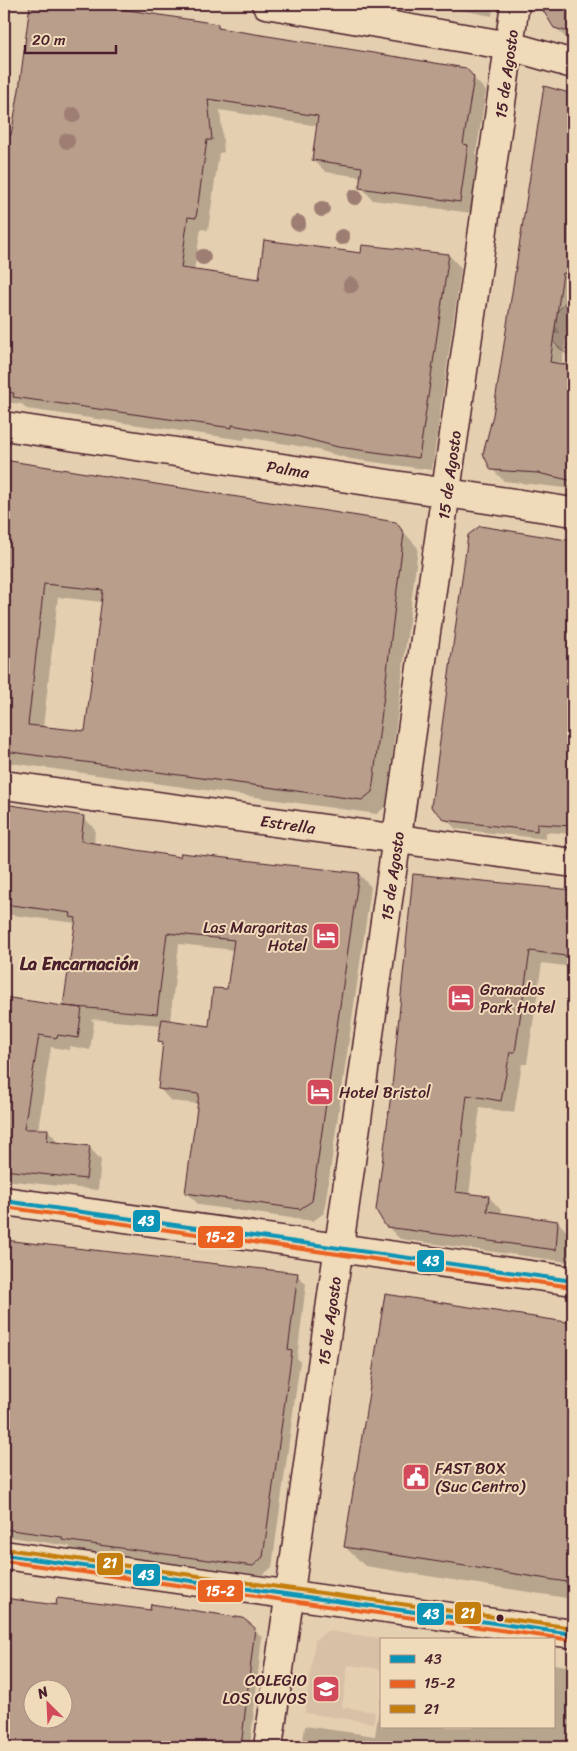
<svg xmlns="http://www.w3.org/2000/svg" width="577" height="1751" font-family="Sriracha,sans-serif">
<defs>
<pattern id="forest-firs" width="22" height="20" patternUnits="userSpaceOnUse" patternTransform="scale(1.25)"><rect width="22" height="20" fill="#cbb19a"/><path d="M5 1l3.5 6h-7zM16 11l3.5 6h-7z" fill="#a78f7e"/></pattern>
</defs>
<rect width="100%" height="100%" fill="#e5cfb1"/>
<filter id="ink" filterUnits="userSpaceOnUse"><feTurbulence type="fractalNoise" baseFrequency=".02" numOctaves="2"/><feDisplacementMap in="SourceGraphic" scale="10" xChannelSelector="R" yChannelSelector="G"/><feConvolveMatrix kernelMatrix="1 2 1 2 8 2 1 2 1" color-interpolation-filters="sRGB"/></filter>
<g filter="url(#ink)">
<polygon fill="#d8c0a6" points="327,1631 387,1639 381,1640 381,1669 348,1665 342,1707 375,1712 374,1723 305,1713 315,1640"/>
<path fill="url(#forest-firs)" stroke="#8a6862" d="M573,295V358C536,335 547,320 573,295Z"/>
<g fill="#0003" fill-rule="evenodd">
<polygon points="31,4 115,6 118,10 218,26 222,30 465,69 486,91 476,154 480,158 472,213 373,200 361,187 362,177 326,172 313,160 318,126 220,110 224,152 219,153 208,230 201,229 194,271 260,280 362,255 449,255 461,268 432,470 351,459 310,448 245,437 244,440 27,409 22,404 4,402 4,170 10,136 12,136"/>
<polygon points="429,4 494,4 492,16"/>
<polygon points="546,4 573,4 573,45 555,27 545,10"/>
<polygon points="545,88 573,95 573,292 562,365 573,367 573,489 504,481 492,469 495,415"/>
<path d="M4,461L396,523L418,548L386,806L377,814L4,762ZM58,597L102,602L86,733L43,728Z"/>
<polygon points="480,528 573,543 573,834 546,832 546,839 456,829 442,816"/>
<path d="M4,806L83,817L95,829L94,844L181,858L359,874L371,887L324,1213L313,1221L199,1205L186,1192L199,1104L171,1101L159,1088L164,1045L160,1041L162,1025L91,1019L94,1022L90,1050L70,1046L69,1050L51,1047L38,1130H48L60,1144L89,1147L101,1160L98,1190L4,1180V998L64,1007L76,923L4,914ZM179,944L234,950L228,991L210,1028L170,1021Z"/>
<polygon points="414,876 573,892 573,967 542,963 527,1064 522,1064 514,1113 480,1107 469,1195 489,1197 501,1210 501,1214 558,1222 570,1235 568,1262 400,1239 387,1226 393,1088"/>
<polygon points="4,1243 297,1275 306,1284 297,1358 300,1361 272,1567 263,1575 72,1549 69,1546 4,1536"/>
<polygon points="386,1296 573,1325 573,1599 365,1566 345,1547"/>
<path d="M4,1600L254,1629L262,1637L250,1747H4ZM32,1688H62V1718H32Z"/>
<polygon points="553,1664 573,1667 573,1747 302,1747 305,1726 375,1736 381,1697 381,1727 553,1727"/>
</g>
<g fill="#b99e8c" stroke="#4a1f2b" fill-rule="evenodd">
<polygon points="30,4 116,4 115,8 218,24 218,28 466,68 474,77 463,144 468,145 460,202 359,188 362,167 312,160 318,116 208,99 212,140 207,140 196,218 188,217 181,268 259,279 264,240 361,253 362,245 449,254 419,458 338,447 296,436 232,425 232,428 13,397 14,393 4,392 4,163 9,134 11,135 19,90"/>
<polygon points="539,4 573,4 573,33 554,28"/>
<polygon points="544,86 573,94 573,275 563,273 550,362 573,366 573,481 538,473 491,470 483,454 493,415"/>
<path d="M4,460L396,522L404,533L372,792L362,800L4,751ZM44,584L103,590L85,731L28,725Z"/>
<polygon points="480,526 573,541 573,826 537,824 537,831 445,820 431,807 468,535"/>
<polygon points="4,804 84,816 81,841 180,857 181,853 359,873 312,1201 300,1209 185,1193 199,1094 158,1089 163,1042 158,1041 162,1019 209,1026 213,988 227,989 234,940 167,933 157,1014 64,1006 82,1008 78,1038 58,1035 57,1038 39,1035 24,1129 48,1129 47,1141 90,1146 86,1179 4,1170 4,997 63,1006 76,918 70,917 71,913 4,904"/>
<polygon points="413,874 573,890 573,957 530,951 515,1052 510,1052 501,1101 467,1095 455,1192 489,1196 487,1211 558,1221 556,1250 386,1227 376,1210 392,1087"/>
<polygon points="4,1240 298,1273 288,1350 292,1351 263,1557 253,1566 62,1540 62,1537 4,1529"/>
<polygon points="385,1294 573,1323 573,1583 344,1547"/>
<path d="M4,1598L56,1605L57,1598L150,1610L151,1604L243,1618L255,1628L241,1747H4ZM32,1688H62V1718H32Z"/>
</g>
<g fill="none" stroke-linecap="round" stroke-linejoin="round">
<defs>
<g id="street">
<polyline points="266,4 510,46 573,64"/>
<polyline points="4,426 573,512"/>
<polyline points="4,785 573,863"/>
<polyline points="268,1747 515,4"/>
</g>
<g id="secondary">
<polyline points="4,1201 573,1281"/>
<polyline points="4,1555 573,1634"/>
</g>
</defs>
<use href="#street" stroke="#4a1f2b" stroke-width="31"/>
<use href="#secondary" stroke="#4a1f2b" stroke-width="31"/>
<use href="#street" stroke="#efdab9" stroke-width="28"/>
<use href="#secondary" stroke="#efdab9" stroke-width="28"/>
<defs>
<g id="bus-1">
<polyline points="4,1201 573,1281"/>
<polyline points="4,1555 573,1634"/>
</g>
<g id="bus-2">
<polyline points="4,1207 572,1287"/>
<polyline points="4,1561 572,1640"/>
</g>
<polyline id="bus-3" points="5,1549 573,1628"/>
</defs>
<use href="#bus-1" stroke="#efdab9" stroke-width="8"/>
<use href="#bus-2" stroke="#efdab9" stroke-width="8"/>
<use href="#bus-3" stroke="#efdab9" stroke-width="8"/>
<use href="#bus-1" stroke="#0b94b6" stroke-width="4"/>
<use href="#bus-2" stroke="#ea6222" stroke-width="4"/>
<use href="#bus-3" stroke="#c37e0d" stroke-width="4"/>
</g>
<g fill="#9e7e73">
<circle cx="73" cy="115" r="8"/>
<circle cx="67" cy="141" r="8"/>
<circle cx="355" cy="197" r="8"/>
<circle cx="322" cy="209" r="8"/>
<circle cx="298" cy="223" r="8"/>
<circle cx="342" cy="237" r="8"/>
<circle cx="203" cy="257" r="8"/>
<circle cx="351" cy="285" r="8"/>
</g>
</g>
<defs>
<symbol id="hotel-square" viewBox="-11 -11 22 22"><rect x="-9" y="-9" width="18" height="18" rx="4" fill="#d1495b" stroke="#efdab9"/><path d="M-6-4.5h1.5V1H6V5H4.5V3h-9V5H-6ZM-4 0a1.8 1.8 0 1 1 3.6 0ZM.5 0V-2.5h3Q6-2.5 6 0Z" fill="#fff"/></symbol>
<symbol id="civic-square" viewBox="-11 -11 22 22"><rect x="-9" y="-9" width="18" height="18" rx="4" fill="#d1495b" stroke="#efdab9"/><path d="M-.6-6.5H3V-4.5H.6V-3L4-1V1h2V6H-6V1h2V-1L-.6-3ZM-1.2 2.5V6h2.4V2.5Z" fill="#fff"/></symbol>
<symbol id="school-square" viewBox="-11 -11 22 22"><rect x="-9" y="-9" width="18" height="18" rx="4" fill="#d1495b" stroke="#efdab9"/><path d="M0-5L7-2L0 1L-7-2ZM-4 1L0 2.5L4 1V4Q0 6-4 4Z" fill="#fff"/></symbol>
</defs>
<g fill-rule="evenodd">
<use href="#hotel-square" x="310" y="920" width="32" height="32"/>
<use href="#hotel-square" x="445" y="982" width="32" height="32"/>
<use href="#hotel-square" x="304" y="1076" width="32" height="32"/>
<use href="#civic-square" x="400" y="1461" width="32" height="32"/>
<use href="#school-square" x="310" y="1673" width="32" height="32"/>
</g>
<circle fill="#4a1f2b" stroke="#efdab9" stroke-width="2" cx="500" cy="1618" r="4.5"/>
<g text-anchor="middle" stroke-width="4" stroke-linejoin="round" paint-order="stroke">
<g font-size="16" fill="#4a1f2b" stroke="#efdab9">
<text transform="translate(506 74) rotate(-82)" y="6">15 de Agosto</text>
<text transform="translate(288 469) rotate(9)" y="6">Palma</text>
<text transform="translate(449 475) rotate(-82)" y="6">15 de Agosto</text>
<text transform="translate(288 824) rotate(8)" y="6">Estrella</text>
<text transform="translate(392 876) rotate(-82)" y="6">15 de Agosto</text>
<text transform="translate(329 1321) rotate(-82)" y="6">15 de Agosto</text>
</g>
<g font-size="16" fill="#4a1f2b" stroke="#efdab9" text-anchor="start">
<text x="307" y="933" text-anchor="end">Las Margaritas<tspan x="307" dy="18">Hotel</tspan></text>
<text x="480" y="995">Granados<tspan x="480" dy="18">Park Hotel</tspan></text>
<text x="339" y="1098">Hotel Bristol</text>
<text x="435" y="1474">FAST BOX<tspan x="435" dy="18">(Suc Centro)</tspan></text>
<text x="307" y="1686" text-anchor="end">COLEGIO<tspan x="307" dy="18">LOS OLIVOS</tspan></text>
</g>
<g font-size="18" font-weight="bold" fill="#4a1f2b" stroke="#efdab9">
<text x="79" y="970">La Encarnación</text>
</g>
</g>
<g stroke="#efdab9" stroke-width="2">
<rect x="132" y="1209" width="29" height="24" rx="5" fill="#0b94b6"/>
<rect x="197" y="1225" width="47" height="24" rx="5" fill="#ea6222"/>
<rect x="416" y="1249" width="29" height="24" rx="5" fill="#0b94b6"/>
<rect x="96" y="1552" width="28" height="24" rx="5" fill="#c37e0d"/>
<rect x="132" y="1563" width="29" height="24" rx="5" fill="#0b94b6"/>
<rect x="197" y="1579" width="47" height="24" rx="5" fill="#ea6222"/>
<rect x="454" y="1601" width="28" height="24" rx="5" fill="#c37e0d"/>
<rect x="416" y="1602" width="29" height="24" rx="5" fill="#0b94b6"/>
</g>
<g font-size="14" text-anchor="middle" font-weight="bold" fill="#fff">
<text x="146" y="1226">43</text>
<text x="220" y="1242">15-2</text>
<text x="431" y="1266">43</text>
<text x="110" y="1568">21</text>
<text x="146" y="1580">43</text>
<text x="220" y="1596">15-2</text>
<text x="468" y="1618">21</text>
<text x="431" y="1619">43</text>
</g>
<rect width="577" height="1751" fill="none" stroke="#efdab9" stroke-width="20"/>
<rect x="10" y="10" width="557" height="1731" fill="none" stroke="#4a1f2b" stroke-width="2" filter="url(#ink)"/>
<rect x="380" y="1638" width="175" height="90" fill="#efdab9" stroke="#ad8f80"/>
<rect x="390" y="1655" width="25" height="8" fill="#0b94b6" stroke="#ad8f80"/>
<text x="424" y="1664" font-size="15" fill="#4a1f2b">43</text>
<rect x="390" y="1680" width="25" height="8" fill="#ea6222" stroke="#ad8f80"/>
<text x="424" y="1688" font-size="15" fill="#4a1f2b">15-2</text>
<rect x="390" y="1705" width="25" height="8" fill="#c37e0d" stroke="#ad8f80"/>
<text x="424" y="1714" font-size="15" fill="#4a1f2b">21</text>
<g transform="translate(48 1704) rotate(336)"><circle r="24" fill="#efdab9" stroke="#ad8f80"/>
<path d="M0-4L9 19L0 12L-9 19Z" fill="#d1495b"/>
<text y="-8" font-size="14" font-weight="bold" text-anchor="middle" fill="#4a1f2b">N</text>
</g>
<path d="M25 45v8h91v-8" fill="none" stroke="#4a1f2b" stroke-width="2.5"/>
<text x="32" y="45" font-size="15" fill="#4a1f2b" stroke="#efdab9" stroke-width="4" paint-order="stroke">20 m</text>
</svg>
